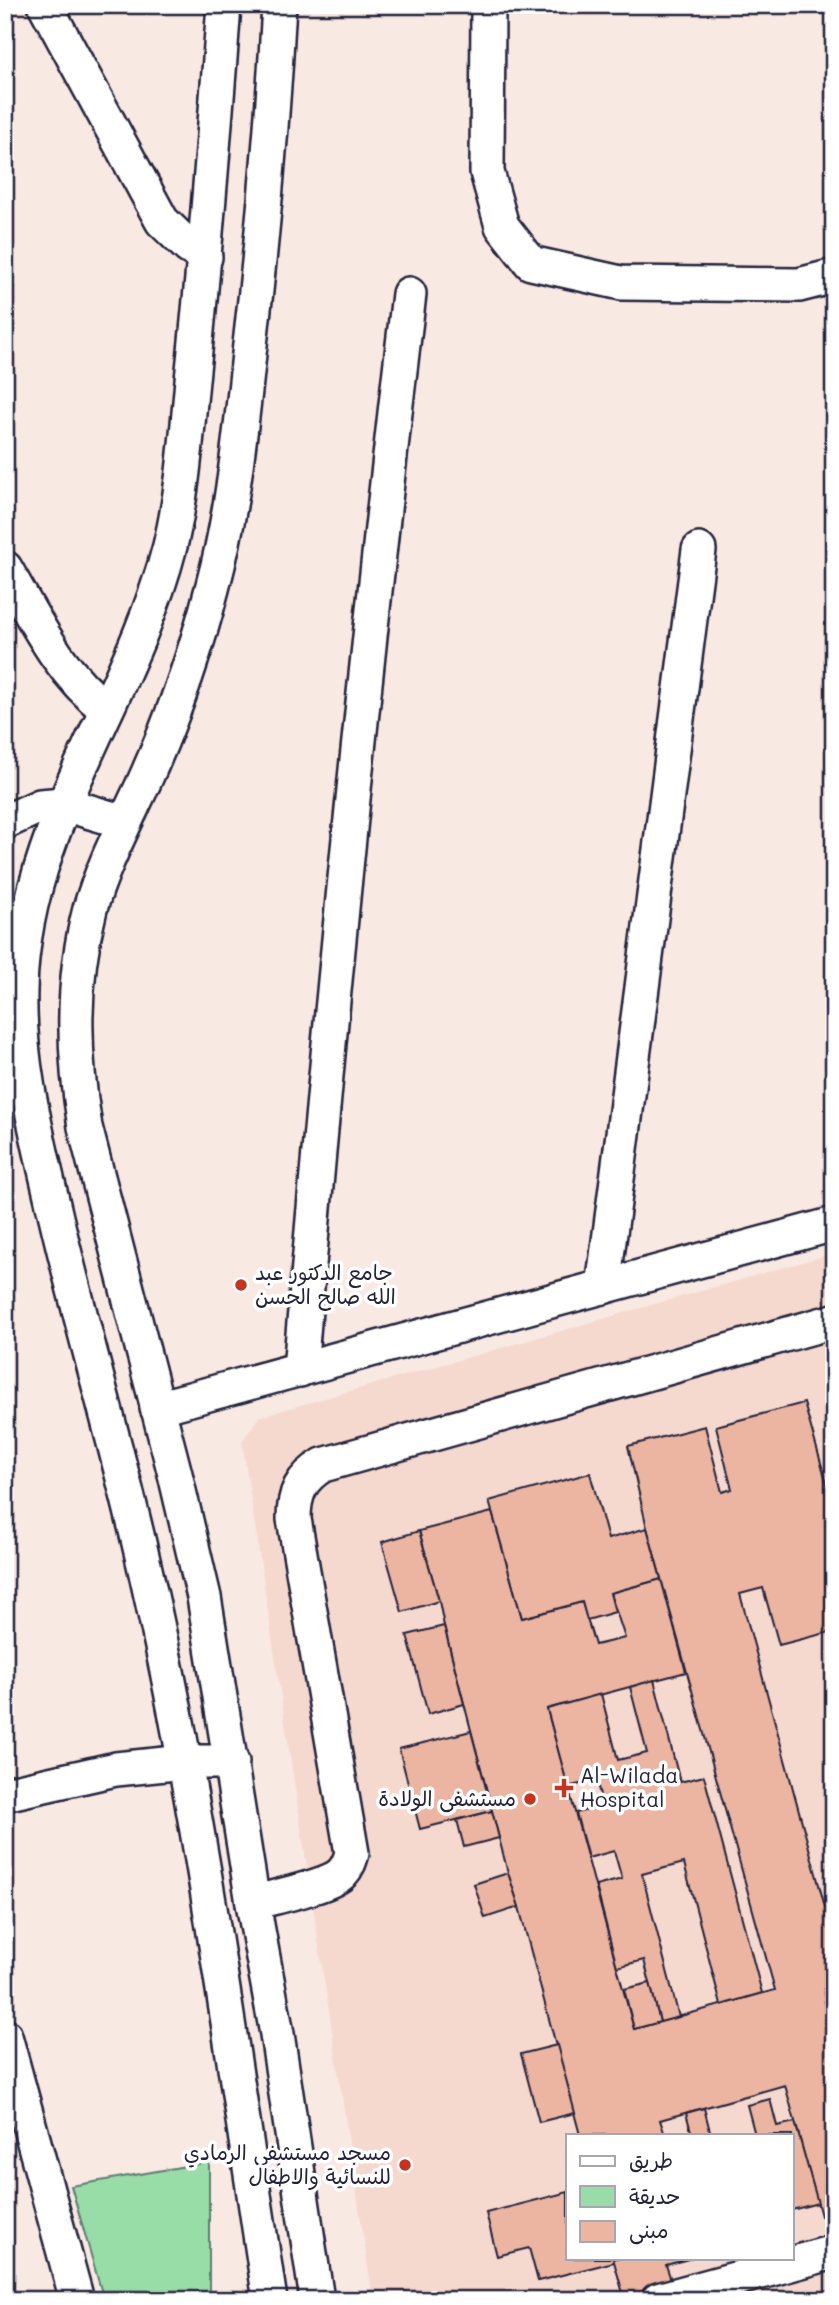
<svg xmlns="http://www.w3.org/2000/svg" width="839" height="2305" font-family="Mali,'Playpen Sans Arabic',sans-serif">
<rect width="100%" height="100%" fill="#f9e9e3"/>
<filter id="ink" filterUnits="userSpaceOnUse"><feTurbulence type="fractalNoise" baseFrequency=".0143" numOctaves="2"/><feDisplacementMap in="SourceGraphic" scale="14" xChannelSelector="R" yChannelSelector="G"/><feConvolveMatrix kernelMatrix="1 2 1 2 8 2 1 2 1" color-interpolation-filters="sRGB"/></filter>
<g filter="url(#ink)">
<path fill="#f5d9cf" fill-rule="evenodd" d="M834,1253V2300H373L242,1441L259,1417ZM568,2135H792V2258H568Z"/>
<polygon fill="#98dca8" stroke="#5d7f72" stroke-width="2" points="209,2162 209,2300 104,2300 71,2186"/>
<g fill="#ecb5a1" stroke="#22223b" stroke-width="2">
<polygon points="834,1390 834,1426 825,1392"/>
<polygon points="804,1403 834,1509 834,1631 779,1645 763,1588 740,1594 834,1940 834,2212 821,2216 785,2085 660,2120 665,2135 580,2135 519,1907 508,1873 444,1626 439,1601 419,1531 492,1512 522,1618 582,1602 595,1645 625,1638 610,1593 661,1579 686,1672 547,1709 634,2029 775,1990 647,1528 628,1446 705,1426 722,1492 732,1489 716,1426"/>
<polygon points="590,1473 608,1539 647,1528 661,1579 610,1593 615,1612 587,1620 582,1602 522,1618 489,1501"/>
<polygon points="419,1531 439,1601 402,1612 382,1542"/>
<polygon points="444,1626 464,1704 428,1714 407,1635"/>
<polygon points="654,1680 680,1782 704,1776 762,1993 721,2005 684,1863 642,1874 679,2017 660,2022 644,1960 617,1967 596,1886 622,1879 614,1851 588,1858 576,1813 603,1806 596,1780 568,1787 547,1709 601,1694 618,1760 647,1753 630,1687"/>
<polygon points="471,1731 492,1811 420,1829 399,1749"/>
<polygon points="492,1811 499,1838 464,1847 457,1820"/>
<polygon points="508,1873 519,1907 485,1918 474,1884"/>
<polygon points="650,1983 660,2022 634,2029 624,1989"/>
<polygon points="557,2045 575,2113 539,2122 521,2054"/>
<polygon points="770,2099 777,2126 795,2122 818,2203 792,2210 792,2135 755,2135 747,2105"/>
<polygon points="704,2108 711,2135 692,2135 686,2113"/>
<polygon points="568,2192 568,2258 613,2258 614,2262 538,2281 529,2248 497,2256 486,2213"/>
<polygon points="613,2258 692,2258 666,2265 672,2283 624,2297"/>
</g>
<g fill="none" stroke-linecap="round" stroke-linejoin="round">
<defs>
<g id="street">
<polyline points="45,5 162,221 189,247 205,257"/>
<path d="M224,5C215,127 206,249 193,370C187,429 184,489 170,546C131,698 23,829 20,990C18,1061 36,1131 52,1200C81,1327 119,1451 147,1578C201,1816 233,2059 270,2300"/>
<path d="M279,5C273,119 263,232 250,345C241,426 234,507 213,585C196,652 173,718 144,782C125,824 103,864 90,909C71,982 73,1054 85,1127L175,1474L204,1597L253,1903L277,2034L317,2300"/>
<polyline points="488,5 487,172 502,226 531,263 621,283 799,285 834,276"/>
<path d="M5,568C35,620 58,671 106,709"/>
<polyline points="5,822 40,806 64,804 124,822"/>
<polyline points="603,1287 699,550"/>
<path d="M300,1370C330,1011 366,652 409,294"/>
<polyline points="157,1408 834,1224"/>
<polyline points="5,1794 116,1769 185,1762 232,1762"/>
<path d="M253,1903C273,1897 330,1886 342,1873C348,1867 350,1860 352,1853L294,1519C294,1493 301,1478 323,1465L834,1321"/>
<polyline points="5,2036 77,2300"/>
<polyline points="658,2300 834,2252"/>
</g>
</defs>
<use href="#street" stroke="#22223b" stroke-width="38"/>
<use href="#street" stroke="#fff" stroke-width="33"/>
</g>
</g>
<g fill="#c8321e" stroke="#fff" stroke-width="2.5">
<circle cx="241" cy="1285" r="7"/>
<path d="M560.5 1777.5h7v7h7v7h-7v7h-7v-7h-7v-7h7z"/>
<circle cx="530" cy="1799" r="7"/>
<circle cx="405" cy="2165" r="7"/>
</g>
<g text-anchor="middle" stroke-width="7" stroke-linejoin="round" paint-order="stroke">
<g font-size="21" fill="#22223b" stroke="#fff" text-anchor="start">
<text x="255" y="1280">جامع الدكتور عبد<tspan x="255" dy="24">الله صالح الحسن</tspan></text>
<text x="580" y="1783">Al-Wilada<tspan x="580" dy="24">Hospital</tspan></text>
<text x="516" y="1806" text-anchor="end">مستشفى الولادة</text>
<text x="391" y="2160" text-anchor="end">مسجد مستشفى الرمادي<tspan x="391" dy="24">للنسائية والاطفال</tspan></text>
</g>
</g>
<rect width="839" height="2305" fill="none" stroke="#fff" stroke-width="28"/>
<rect x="14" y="14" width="811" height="2277" fill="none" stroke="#22223b" stroke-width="2.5" filter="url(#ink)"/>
<rect x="566" y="2134" width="228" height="126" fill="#ffffff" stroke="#a7a7b1" stroke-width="2"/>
<rect x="580" y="2156" width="35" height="10" fill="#ffffff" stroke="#a7a7b1" stroke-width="2"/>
<text x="629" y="2168" font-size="21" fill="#22223b">طريق</text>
<rect x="580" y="2186" width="35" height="21" fill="#98dca8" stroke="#a7a7b1" stroke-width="2"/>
<text x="629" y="2204" font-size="21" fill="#22223b">حديقة</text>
<rect x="580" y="2221" width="35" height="21" fill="#ecb5a1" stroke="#a7a7b1" stroke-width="2"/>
<text x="629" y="2238" font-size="21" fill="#22223b">مبنى</text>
</svg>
